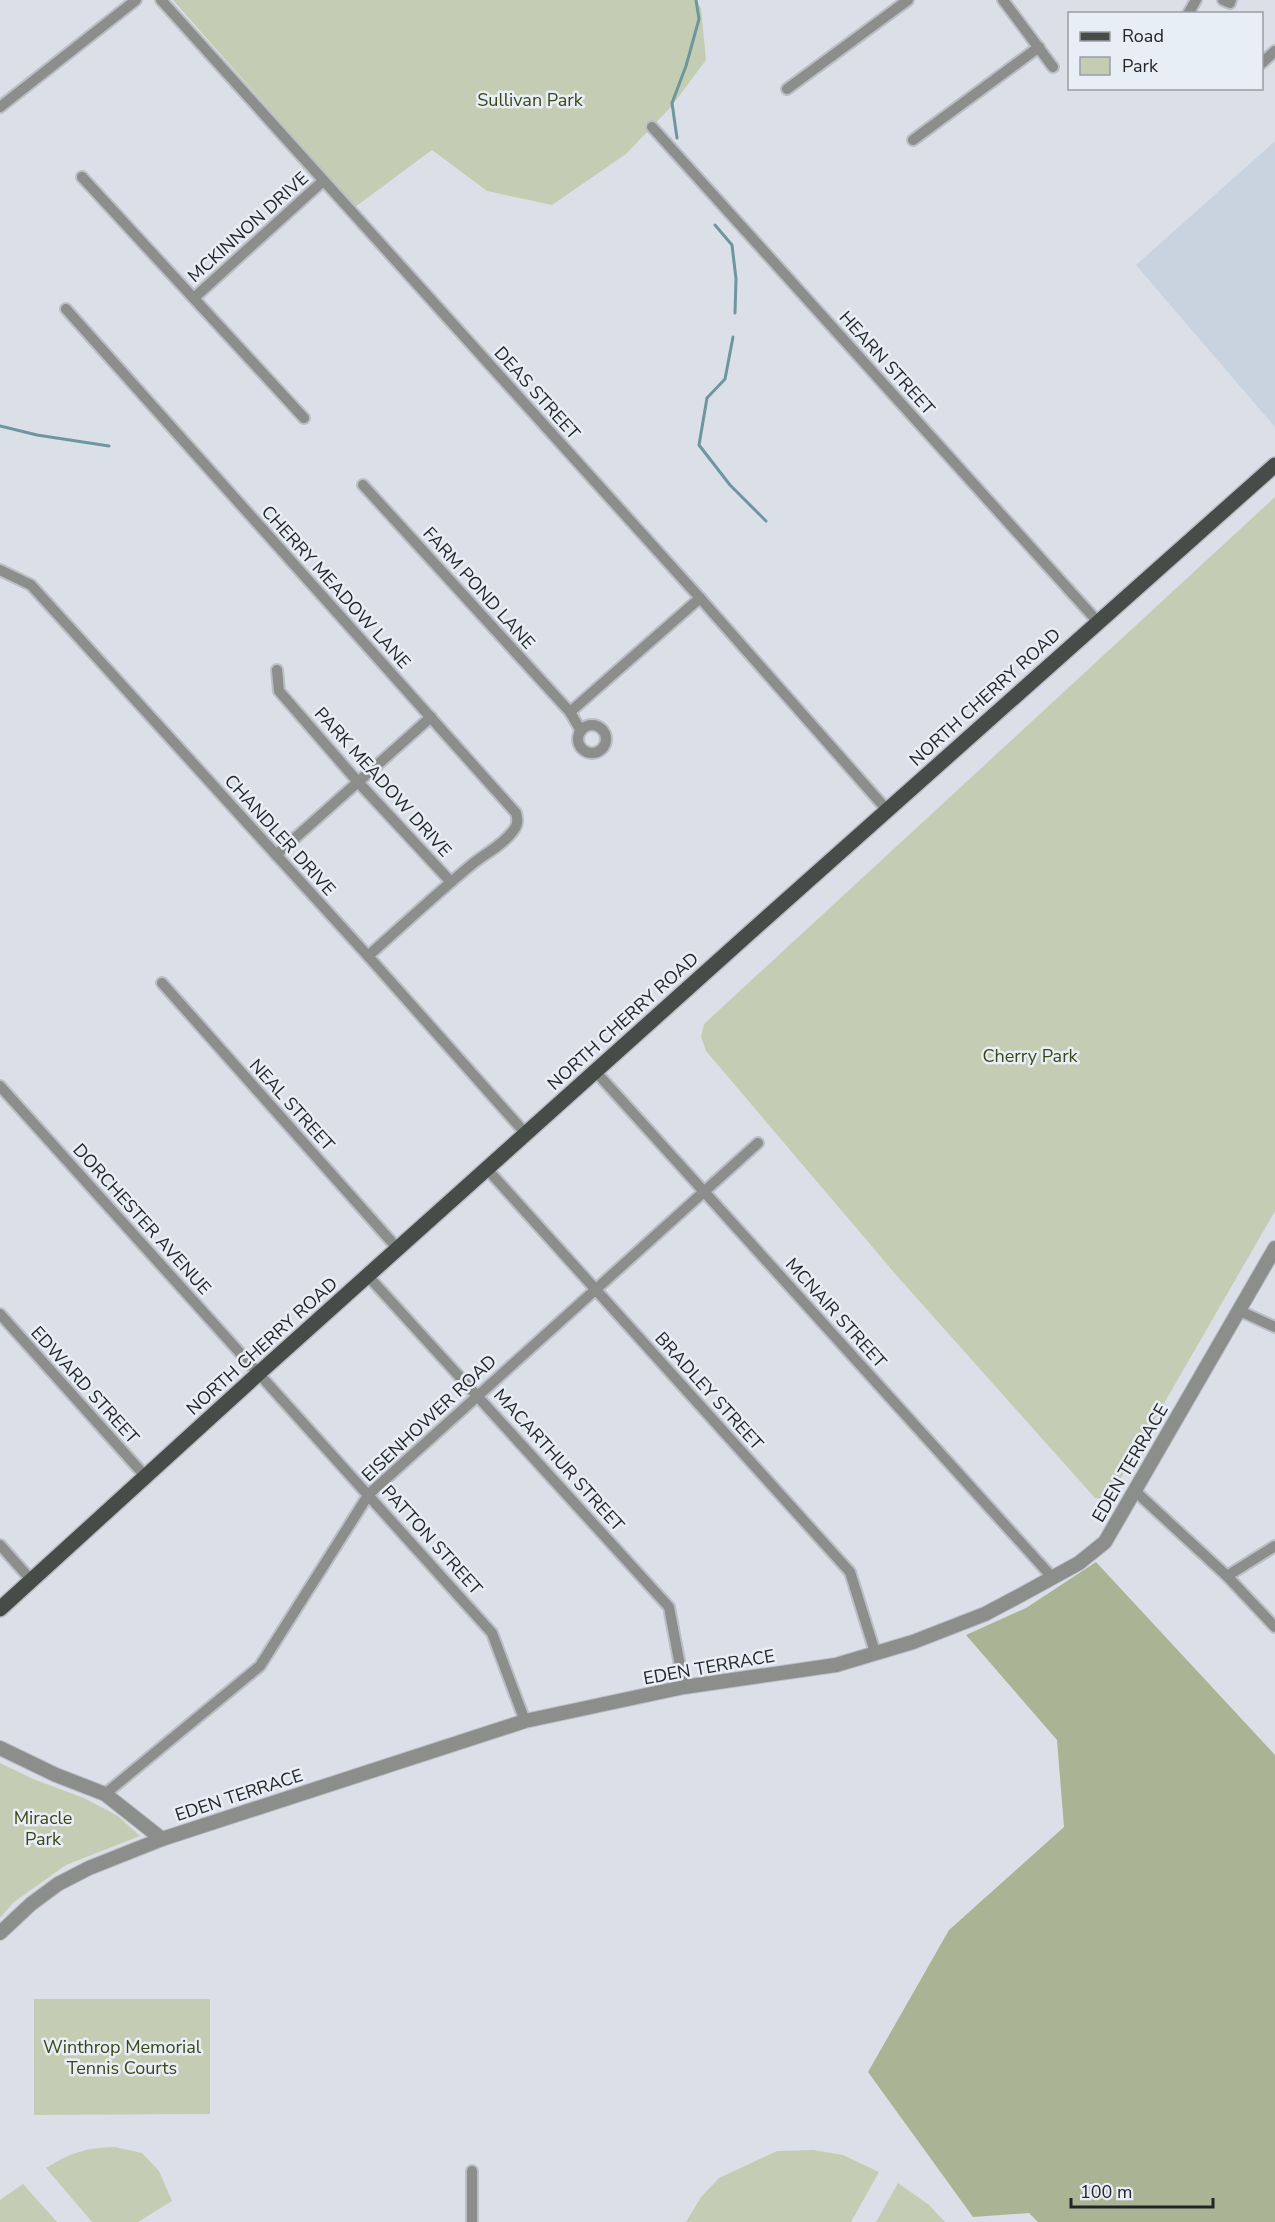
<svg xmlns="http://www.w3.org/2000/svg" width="1275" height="2222" font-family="'Nunito Sans',sans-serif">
<rect width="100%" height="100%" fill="#dbe0e8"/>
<polygon fill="#c8d3df" points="1275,141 1275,427 1136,265"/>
<g fill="#c4cdb4">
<polygon points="173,0 696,0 701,8 706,60 671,107 626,154 552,205 487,191 432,150 355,207"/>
<polygon points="1275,497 1275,1211 1110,1497 1103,1499 1095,1498 897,1276 706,1051 701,1037 704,1024"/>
<polygon points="0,1763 33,1779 84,1798 118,1816 140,1836 66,1865 14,1902 0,1918"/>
<polygon points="34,1999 210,1999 210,2114 34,2115"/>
<path d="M115,2147L142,2153L159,2171L172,2201L138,2222H92L46,2168C72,2152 85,2148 115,2147Z"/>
<polygon points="813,2150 843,2155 879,2172 851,2222 686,2222 701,2197 719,2178 777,2151"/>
<polygon points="898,2183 929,2205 945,2222 876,2222"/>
<polygon points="23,2184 57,2222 0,2222 0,2200"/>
</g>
<polygon fill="#a9b495" points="1096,1562 1275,1755 1275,2222 1038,2222 1029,2213 973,2217 868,2072 949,1930 1064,1827 1057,1740 966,1635 1026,1608"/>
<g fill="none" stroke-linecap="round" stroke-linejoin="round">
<g stroke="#6e969e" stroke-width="3">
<polyline points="677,138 672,103 686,66 699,19 696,0"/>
<polyline points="715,225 732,245 736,279 735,313"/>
<polyline points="733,337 725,379 707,398 699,445 730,485 766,521"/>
<polyline points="0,426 37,435 109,446"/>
</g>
<defs>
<g id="minor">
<polyline points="161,0 700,598 887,810"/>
<polyline points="1003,0 1053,67"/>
<polyline points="1223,0 1230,3 1231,0"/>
<polyline points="1188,14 1196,0"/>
<polyline points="1262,63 1275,51"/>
<polyline points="787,89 908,0"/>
<polyline points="0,107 136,0"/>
<polyline points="652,127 1098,622"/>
<polyline points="913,140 1039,47"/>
<polyline points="82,177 304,418"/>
<polyline points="195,297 323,181"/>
<path d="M66,309L516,813C518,820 518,825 513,831C502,846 484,854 470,866C435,895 402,926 368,956"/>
<polyline points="363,485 570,712 581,731"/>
<polyline points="0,570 31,585 368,956 526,1134"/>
<polyline points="277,670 279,691 358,782 451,882"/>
<polyline points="570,712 700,598"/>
<circle cx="592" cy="739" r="14"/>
<polyline points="276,855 431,717"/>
<polyline points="162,983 398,1249"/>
<polyline points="596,1072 1052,1577"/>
<polyline points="0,1086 492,1633 525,1721"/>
<polyline points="488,1170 850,1572 875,1652"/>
<polyline points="368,1276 669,1607 684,1687"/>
<polyline points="1240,1311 1275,1327"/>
<polyline points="0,1314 146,1477"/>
<polyline points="1135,1491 1227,1576 1275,1627"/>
<polyline points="0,1545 32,1581"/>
<polyline points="1227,1576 1275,1546"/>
<polyline points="105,1794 260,1666 369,1494 758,1143"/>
<polyline points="472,2171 472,2222"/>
</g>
<g id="tertiary">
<polyline points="0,1748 56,1775 105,1794 162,1839"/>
<polyline points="0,1933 31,1904 58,1884 89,1868 162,1839 525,1721 684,1687 836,1665 913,1642 985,1614 1019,1596 1079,1563 1105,1542 1275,1248"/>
</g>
<polyline id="primary" points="0,1609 259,1373 755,928 1275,465"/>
</defs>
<use href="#minor" stroke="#babec5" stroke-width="14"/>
<use href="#tertiary" stroke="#babec5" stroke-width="16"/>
<use href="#primary" stroke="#babec5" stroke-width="18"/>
<use href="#minor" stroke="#8b8e8b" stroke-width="10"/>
<use href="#tertiary" stroke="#8b8e8b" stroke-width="14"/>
<use href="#primary" stroke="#464c47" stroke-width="15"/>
</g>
<g text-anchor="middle" stroke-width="5" stroke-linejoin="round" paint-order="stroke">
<g font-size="18" fill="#394714" stroke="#e8eef5">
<text x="530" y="106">Sullivan Park</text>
<text x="1030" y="1062">Cherry Park</text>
<text x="43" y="1824">Miracle<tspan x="43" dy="21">Park</tspan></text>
<text x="122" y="2053">Winthrop Memorial<tspan x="122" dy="21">Tennis Courts</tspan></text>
</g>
<g font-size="18" fill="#232528" stroke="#e8eef5">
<text transform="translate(248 227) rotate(-42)" y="6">MCKINNON DRIVE</text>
<text transform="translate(887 363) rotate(48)" y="6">HEARN STREET</text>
<text transform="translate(537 393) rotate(48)" y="6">DEAS STREET</text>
<text transform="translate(336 587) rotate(48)" y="6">CHERRY MEADOW LANE</text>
<text transform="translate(479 588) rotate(48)" y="6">FARM POND LANE</text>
<text transform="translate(985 697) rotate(-42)" y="6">NORTH CHERRY ROAD</text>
<text transform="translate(383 782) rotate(48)" y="6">PARK MEADOW DRIVE</text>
<text transform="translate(280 835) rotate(48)" y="6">CHANDLER DRIVE</text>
<text transform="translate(623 1021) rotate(-42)" y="6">NORTH CHERRY ROAD</text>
<text transform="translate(292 1105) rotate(48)" y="6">NEAL STREET</text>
<text transform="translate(142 1219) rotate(48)" y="6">DORCHESTER AVENUE</text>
<text transform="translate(836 1313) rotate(48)" y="6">MCNAIR STREET</text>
<text transform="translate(262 1346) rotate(-42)" y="6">NORTH CHERRY ROAD</text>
<text transform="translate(85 1385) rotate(48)" y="6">EDWARD STREET</text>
<text transform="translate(709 1391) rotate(48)" y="6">BRADLEY STREET</text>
<text transform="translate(429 1418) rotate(-43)" y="6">EISENHOWER ROAD</text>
<text transform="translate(559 1460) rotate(48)" y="6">MACARTHUR STREET</text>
<text transform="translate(1130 1463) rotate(-60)" y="6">EDEN TERRACE</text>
<text transform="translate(432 1540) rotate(48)" y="6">PATTON STREET</text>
<text transform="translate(709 1667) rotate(-10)" y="6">EDEN TERRACE</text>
<text transform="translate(239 1795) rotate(-18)" y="6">EDEN TERRACE</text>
</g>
</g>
<rect x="1068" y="12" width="195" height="78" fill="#e8eef5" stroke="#999ea3" stroke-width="1.5"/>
<rect x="1080" y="32" width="30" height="9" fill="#464c47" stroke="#999ea3" stroke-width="1.5"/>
<text x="1122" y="42" font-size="18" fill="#232528">Road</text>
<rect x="1080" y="57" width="30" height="18" fill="#c4cdb4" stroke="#999ea3" stroke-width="1.5"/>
<text x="1122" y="72" font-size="18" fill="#232528">Park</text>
<path d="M1071 2198v9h142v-9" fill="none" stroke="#232528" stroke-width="3"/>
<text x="1080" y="2198" font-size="18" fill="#232528" stroke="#e8eef5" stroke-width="4.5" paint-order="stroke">100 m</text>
</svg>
